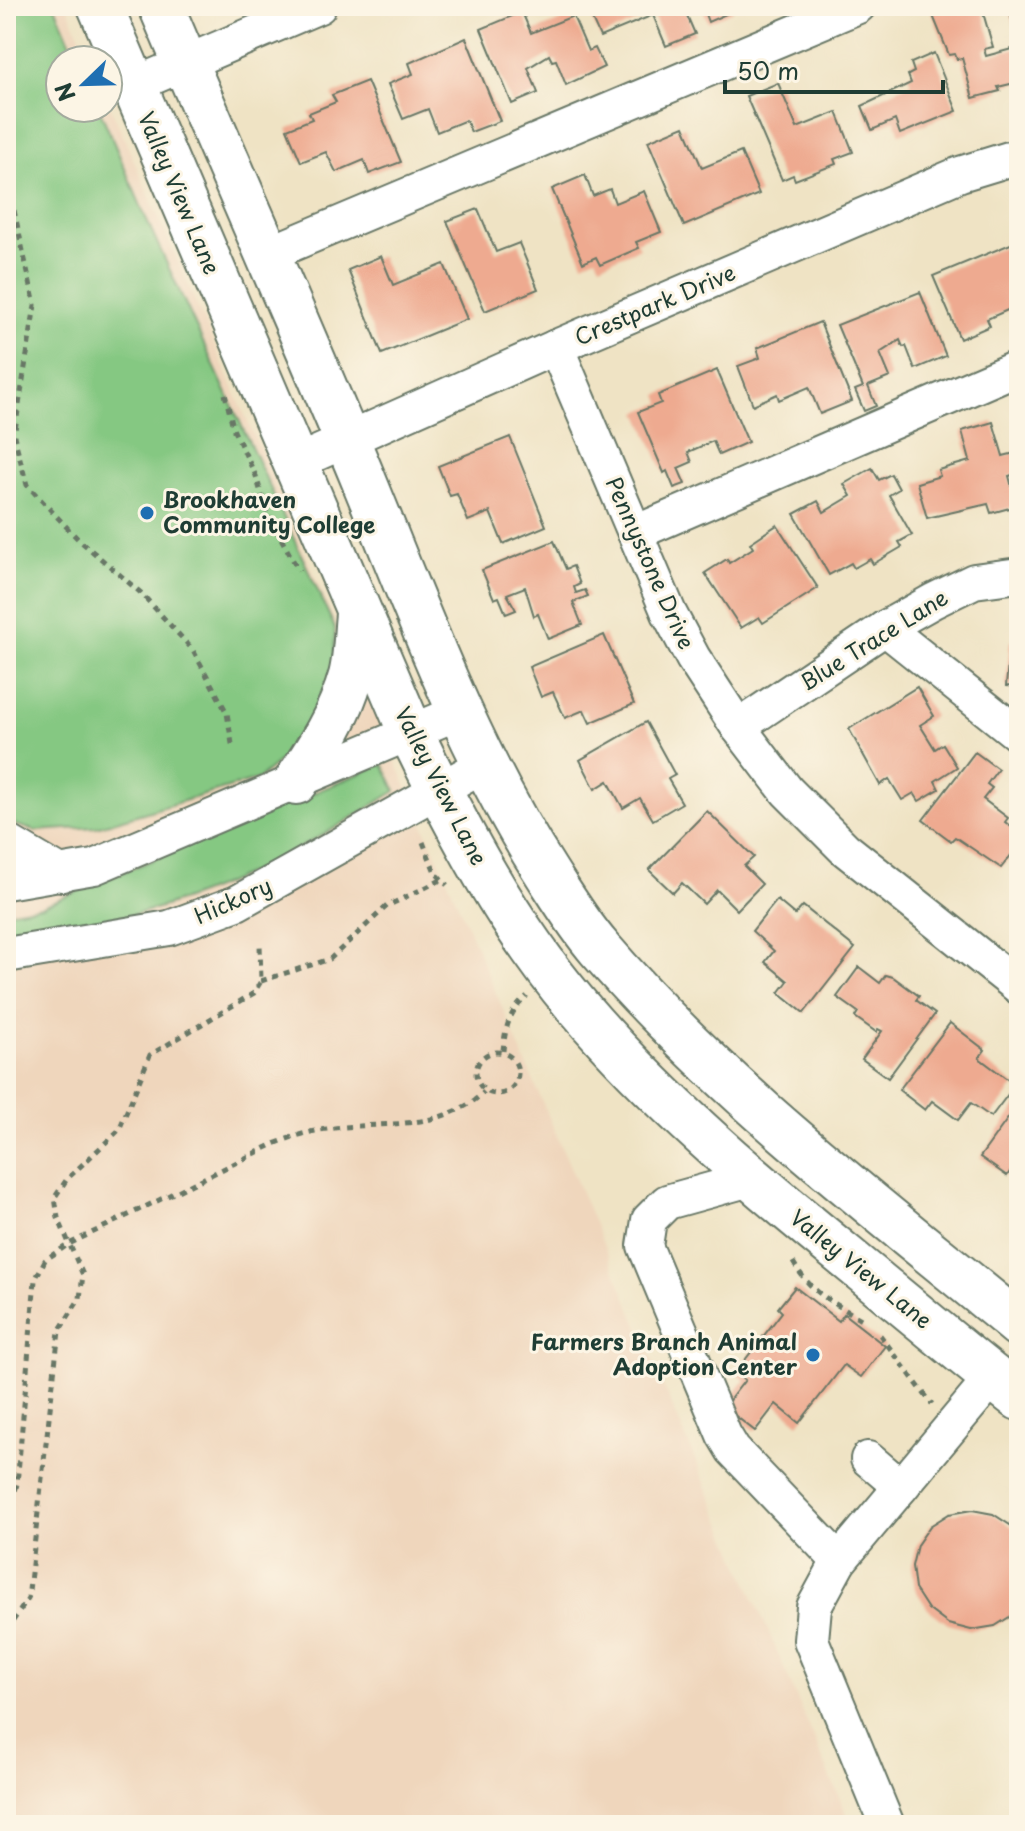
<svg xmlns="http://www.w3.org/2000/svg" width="1025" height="1831" font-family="'Playpen Sans',sans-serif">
<rect width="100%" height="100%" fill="#fcf5e5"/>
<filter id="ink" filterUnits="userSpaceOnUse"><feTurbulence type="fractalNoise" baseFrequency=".0125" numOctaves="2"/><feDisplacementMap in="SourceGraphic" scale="16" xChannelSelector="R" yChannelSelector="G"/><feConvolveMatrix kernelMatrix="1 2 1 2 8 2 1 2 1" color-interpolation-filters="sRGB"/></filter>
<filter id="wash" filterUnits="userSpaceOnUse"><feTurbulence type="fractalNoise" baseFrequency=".006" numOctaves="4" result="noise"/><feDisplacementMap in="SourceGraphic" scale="32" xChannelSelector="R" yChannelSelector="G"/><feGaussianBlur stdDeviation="1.8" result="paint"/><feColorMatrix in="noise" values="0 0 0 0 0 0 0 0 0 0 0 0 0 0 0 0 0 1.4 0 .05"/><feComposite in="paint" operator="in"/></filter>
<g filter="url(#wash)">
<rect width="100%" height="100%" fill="#efe3c4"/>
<polygon fill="#efd6bc" points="6,6 67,6 90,60 60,60 60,108 108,108 108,101 464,918 851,1825 6,1825"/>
<g fill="#85c882" stroke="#52825b" stroke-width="2">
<polygon points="6,6 55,6 78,60 60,60 60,108 99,108 149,225 335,628 332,718 258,779 96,827 36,831 6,822"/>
<path d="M383,764L396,791C314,842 227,892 132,915C91,924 48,930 6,934V912L42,906Z"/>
</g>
<g id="blocks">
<g fill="#eeaa90">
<polygon points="586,6 683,6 695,34 666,46 653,15 600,37"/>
<polygon points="702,6 731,6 733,11 708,22"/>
<polygon points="929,6 981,6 993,47 984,49 986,56 1019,47 1019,82 998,87 1000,91 973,98 962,58 957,59 955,54 949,55"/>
<polygon points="1008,6 1019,6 1019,42 1018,42"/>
<polygon points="522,12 531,33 573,16 588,51 595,48 604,67 566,85 556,60 552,61 549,55 528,68 538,93 512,104 481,29"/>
<polygon points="466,38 500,121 471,132 466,120 437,132 428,109 403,119 388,84 413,74 409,63"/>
<polygon points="934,53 957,111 900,134 895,120 872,130 862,106 911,83 908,75 914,72 911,63"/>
<polygon points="367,81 401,162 369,174 364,160 336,172 326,152 301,162 287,129 312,119 309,113 336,102 332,95"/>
<polygon points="778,83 797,128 837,112 853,152 834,159 836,164 795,180 793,175 782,180 746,96"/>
<polygon points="684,126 702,168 741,152 759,194 684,226 648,141"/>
<polygon points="585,175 593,196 610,189 615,203 644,191 661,232 636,242 639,248 600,265 596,257 583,263 552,189"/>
<polygon points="478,209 496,252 519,243 538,289 485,311 447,221"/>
<polygon points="1013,243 1019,256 1019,305 987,319 990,326 960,339 933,276"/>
<polygon points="381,256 393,285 444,264 467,319 382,354 348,270"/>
<polygon points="920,292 946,356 915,369 906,346 903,347 900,340 880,353 890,377 868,386 876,406 864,411 855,390 863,387 837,325"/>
<polygon points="820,322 852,401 820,414 809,387 779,400 777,394 753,405 738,366 760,358 757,348"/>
<polygon points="717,370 748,442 719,455 713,441 688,452 692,462 678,468 685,484 674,488 667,471 664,473 638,412 661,403 658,395"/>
<polygon points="993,422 1003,456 1015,453 1019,467 1019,473 1009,476 1017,506 991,513 988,504 927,518 917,483 940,476 938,470 970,461 962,431"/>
<polygon points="510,437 546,526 503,544 490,512 468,521 457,494 450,496 438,466"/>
<polygon points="872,468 879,480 891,474 899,489 889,495 912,535 899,542 902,547 873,564 870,559 854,568 851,563 829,575 794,514 818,501 824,512 851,496 844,484"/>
<polygon points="777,525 818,588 763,623 759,617 741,628 705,573 727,559 729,563 753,548 750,543"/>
<polygon points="554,541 566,569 573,566 580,584 574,587 576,593 585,590 588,596 573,602 582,625 548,639 538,614 534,616 525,587 507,594 516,610 506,614 499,597 494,599 482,570"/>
<polygon points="604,635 634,704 590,723 584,710 565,718 553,692 541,697 529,667"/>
<polygon points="1010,641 1019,642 1019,687 1006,686"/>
<polygon points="917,687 934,716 920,725 935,749 943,744 957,767 935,781 939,789 919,801 914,793 902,800 889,779 880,785 849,729"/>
<polygon points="646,722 675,775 668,779 682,803 653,820 640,798 623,808 608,781 595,789 580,760"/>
<polygon points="975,752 998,769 987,784 992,788 983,799 1008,818 1005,822 1019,833 1019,845 1001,868 955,837 951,841 923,820"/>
<polygon points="707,811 754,857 744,866 762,884 737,910 717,890 704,904 682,883 673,893 649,870"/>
<polygon points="777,900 795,915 803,906 855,948 804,1013 779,993 788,981 765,962 774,951 752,931"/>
<polygon points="859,967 880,983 886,975 893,977 919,996 916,1000 935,1014 888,1078 862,1059 882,1031 878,1029 876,1032 855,1017 858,1012 837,997"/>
<polygon points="950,1023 985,1050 979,1058 1015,1085 991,1117 971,1103 958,1120 932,1101 925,1110 899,1090"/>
<polygon points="1019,1103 1019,1169 1014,1166 1007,1176 980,1157"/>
<polygon points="795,1287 839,1321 844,1314 885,1346 861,1377 844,1365 799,1423 776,1404 755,1431 724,1407 745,1380 735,1373 782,1312 778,1308"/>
<polygon points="972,1510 993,1514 1013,1527 1019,1535 1019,1608 1014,1614 995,1626 971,1630 948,1624 928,1609 915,1589 912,1566 917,1545 930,1526 949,1514"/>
</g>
</g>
</g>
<g filter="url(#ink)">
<use href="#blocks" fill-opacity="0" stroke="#687766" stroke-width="2"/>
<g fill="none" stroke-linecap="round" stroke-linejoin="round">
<defs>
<g id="minor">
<polyline points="134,85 319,6"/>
<polyline points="268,254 858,6"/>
<polyline points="556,347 669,613 693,658 738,727 787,791 845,849 1019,987"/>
<polyline points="295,463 556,347 960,174 1019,156"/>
<polyline points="635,533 1019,367"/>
<polyline points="885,628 1019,735"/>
<polyline points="738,727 885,628 933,601 974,581 1019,575"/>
<polyline points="6,841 62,874"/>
<polyline points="6,882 94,867 459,712"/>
<polyline points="6,955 169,928 237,903 485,764"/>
<polyline points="750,1179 667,1202 649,1220 645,1246 724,1435 733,1450 839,1561"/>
<polyline points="868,1459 901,1487"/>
<polyline points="887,1825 811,1640 814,1607 839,1561 993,1377"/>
</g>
<g id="major">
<path d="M100,6L411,733C457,828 508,925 577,1006C658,1101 753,1181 850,1260C906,1306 962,1353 1019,1398"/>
<path d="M161,6C228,165 298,322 364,481C419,615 469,753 548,875C564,900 580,926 599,948C722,1091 874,1205 1019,1325"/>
<path d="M296,782C318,749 340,716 351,676C356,657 356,634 358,614"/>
</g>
</defs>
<use href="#minor" stroke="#687766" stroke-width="38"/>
<use href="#major" stroke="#687766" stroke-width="48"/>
<g stroke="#687766" stroke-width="5" stroke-dasharray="6 6" stroke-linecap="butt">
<polyline points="6,188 11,197 35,305 14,436 27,485 78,539 141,593 193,650 227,713 233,750"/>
<polyline points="225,394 234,431 256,476 267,513 299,571"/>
<polyline points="423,842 435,872 447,885"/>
<polyline points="261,981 330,959 387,906 441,880"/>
<path d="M503,1051C505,1028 509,1012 527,996"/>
<circle cx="497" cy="1073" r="21"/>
<path d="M793,1262C812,1294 831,1301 861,1319"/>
<polyline points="880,1335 932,1404"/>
<path d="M6,1525L17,1484L35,1280L45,1260L69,1244L274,1144C292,1137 309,1131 328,1129C381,1121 442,1132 484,1092"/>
<polyline points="6,1631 28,1599 59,1331 80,1298 83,1275 58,1218 55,1197 67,1179 119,1130 150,1055 254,993 261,981 260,944"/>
</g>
<use href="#minor" stroke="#fff" stroke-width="34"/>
<use href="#major" stroke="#fff" stroke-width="44"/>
</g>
</g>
<g fill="#1f6fb2" stroke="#fcf5e5" stroke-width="3">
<circle cx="147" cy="513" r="8"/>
<circle cx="813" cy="1355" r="8"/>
</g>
<g text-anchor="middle" stroke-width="6" stroke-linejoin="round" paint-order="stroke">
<g font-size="22" fill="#1f3d34" stroke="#fcf5e5">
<text transform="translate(179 193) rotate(67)" y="8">Valley View Lane</text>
<text transform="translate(655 305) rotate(-23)" y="8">Crestpark Drive</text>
<text transform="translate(650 563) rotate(66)" y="8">Pennystone Drive</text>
<text transform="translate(874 640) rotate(-32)" y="8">Blue Trace Lane</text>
<text transform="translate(441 786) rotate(63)" y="8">Valley View Lane</text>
<text transform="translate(233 901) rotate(-24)" y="8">Hickory</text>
<text transform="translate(861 1269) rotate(39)" y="8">Valley View Lane</text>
</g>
<g font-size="22" font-weight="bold" fill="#1f3d34" stroke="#fcf5e5" text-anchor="start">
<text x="163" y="508">Brookhaven<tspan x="163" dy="25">Community College</tspan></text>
<text x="797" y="1350" text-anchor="end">Farmers Branch Animal<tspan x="797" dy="25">Adoption Center</tspan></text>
</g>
</g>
<rect width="1025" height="1831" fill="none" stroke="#fcf5e5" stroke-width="32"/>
<g transform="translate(84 84) rotate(247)"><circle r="38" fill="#fcf5e5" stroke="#a4ab9e" stroke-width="2"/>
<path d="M0-6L14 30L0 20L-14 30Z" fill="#1f6fb2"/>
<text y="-12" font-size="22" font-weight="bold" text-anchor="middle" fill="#1f3d34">N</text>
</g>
<path d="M725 80v12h218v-12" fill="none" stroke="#1f3d34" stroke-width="4"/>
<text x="737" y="80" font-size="24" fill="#1f3d34" stroke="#fcf5e5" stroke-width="6" paint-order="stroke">50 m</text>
</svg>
